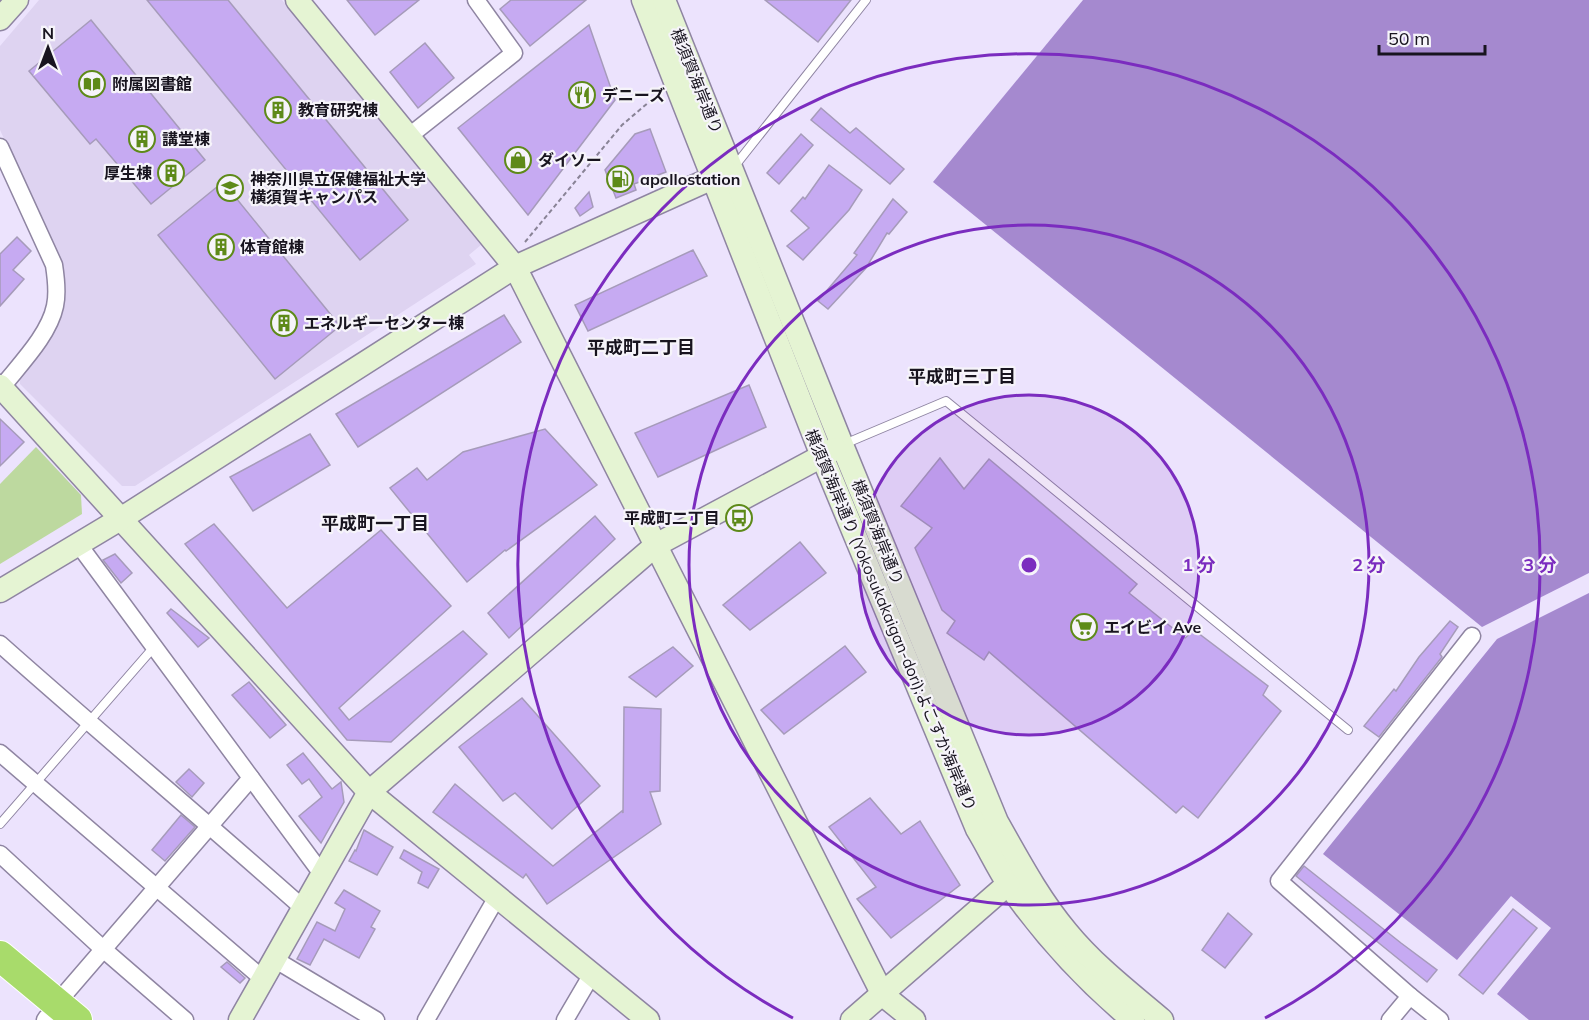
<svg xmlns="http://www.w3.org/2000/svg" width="1589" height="1020" font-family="Mulish,'Noto Sans JP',sans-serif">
<rect width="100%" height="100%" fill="#ece3fd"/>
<polygon fill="#ded3f1" points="39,0 282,0 481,245 469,255 476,264 135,486 122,486 20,384 19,373 49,336 62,264 0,130 0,46"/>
<polygon fill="#bdd99f" points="36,447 81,495 82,514 0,564 0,484"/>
<g fill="#a589cf">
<polygon points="1083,0 1589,0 1589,573 1482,627 933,182"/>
<polygon points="1589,593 1589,1020 1529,1020 1497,994 1551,928 1511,896 1457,960 1323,854 1497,639"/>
</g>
<g fill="#c6aaf2" stroke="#a69bba" stroke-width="1.5">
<polygon points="147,0 228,0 408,220 360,260"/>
<polygon points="347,0 419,0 375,35"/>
<polygon points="511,0 586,0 530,46 500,9"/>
<polygon points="765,0 851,0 818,42"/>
<polygon points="91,20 205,160 151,204 96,139 90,144 29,71"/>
<polygon points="589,25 615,100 528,215 458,128"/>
<polygon points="425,43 454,78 418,108 390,72"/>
<polygon points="821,108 850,133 856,128 904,169 890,184 811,120"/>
<polygon points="650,129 666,172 634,184 636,190 616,198 605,170 635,134"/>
<polygon points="801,134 813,145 779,184 767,173"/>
<polygon points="829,165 862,190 849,210 803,260 787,246 809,228 791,211 803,197 805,199"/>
<polygon points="223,182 340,326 275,379 158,235"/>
<polygon points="589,192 593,207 580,216 575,208"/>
<polygon points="893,199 907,212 889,234 887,233 866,268 828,309 818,301 857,255 854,253"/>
<polygon points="17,237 31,251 13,270 24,279 0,306 0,254"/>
<polygon points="693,250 707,276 588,331 575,305"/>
<polygon points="504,315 521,342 358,447 336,414"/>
<polygon points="749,385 766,427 658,477 635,433"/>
<polygon points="0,419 24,442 0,466"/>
<polygon points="545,429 597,485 506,551 505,550 467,582 390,488 417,468 427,480 463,452"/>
<polygon points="310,434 330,465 253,511 230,477"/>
<polygon points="940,458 964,489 989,459 1137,584 1129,593 1185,638 1194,630 1268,686 1263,695 1281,711 1198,818 1183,806 1176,813 989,652 984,660 947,633 955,621 942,610 915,548 932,528 901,506"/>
<polygon points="595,516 615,539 509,638 488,613"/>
<polygon points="214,524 287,608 381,530 451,606 339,708 349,720 463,631 487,654 391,742 347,740 185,544"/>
<polygon points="800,542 826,573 750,630 723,605"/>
<polygon points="115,554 132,573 121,583 103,560"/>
<polygon points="171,609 209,638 198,647 167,613"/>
<polygon points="1450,621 1458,627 1440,654 1442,657 1379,737 1364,726 1394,689 1396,691 1419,657"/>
<polygon points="845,646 866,672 784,734 761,710"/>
<polygon points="673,647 693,666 656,697 629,677"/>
<polygon points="249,682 286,725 270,738 232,695"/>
<polygon points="522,698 600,786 552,829 515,793 503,801 459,747"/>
<polygon points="624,707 661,709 660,791 650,792 661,824 547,904 526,874 523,878 433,812 455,784 553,866 622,811 623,813"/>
<polygon points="303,753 332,789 341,782 344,802 321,843 299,816 322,797 309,779 302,784 287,765"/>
<polygon points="189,769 204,783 192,797 176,782"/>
<polygon points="870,798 901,834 920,821 960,885 891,938 857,899 876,887 829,827"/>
<polygon points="181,815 195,827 165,861 152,850"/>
<polygon points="364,830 393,847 377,875 349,861 355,850 356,851"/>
<polygon points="404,850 439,869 428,888 418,883 422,872 400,858"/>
<polygon points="1304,866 1401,943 1437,970 1427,982 1296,876"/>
<polygon points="344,890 380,911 371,927 375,929 359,958 324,939 310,965 297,959 317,922 335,931 345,909 335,903"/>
<polygon points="1513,909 1537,928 1483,994 1459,975"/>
<polygon points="1228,913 1252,934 1225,968 1202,950"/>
<polygon points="227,962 245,978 240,983 221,967"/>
</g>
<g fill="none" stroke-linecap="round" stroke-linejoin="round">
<defs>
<g id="lane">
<polyline points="734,167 866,0"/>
<polyline points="842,445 946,401 1348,730"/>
<polyline points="0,824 154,647"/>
</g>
<g id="street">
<polyline points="408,137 514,53 476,0"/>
<path d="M0,147L54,265C56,278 58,293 55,306C49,335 20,364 2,387"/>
<polyline points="79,545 322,874"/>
<path d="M0,644C100,733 203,819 303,908"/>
<polyline points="0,753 263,979"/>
<polyline points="0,854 103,949 185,1020"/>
<polyline points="274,959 376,1020"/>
<polyline points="1410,996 1440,1020"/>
<polyline points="57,1003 251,778"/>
<polyline points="45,1020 47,1017"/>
<polyline points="426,1020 497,897"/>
<polyline points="565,1020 592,974"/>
<polyline points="1390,1020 1410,996 1279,881 1472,636"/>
</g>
<g id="secondary">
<polyline points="297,0 515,267 883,995 914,1020"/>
<path d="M643,0L822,456L977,829C988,847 997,867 1009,885C1044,935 1086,981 1133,1020"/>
<path d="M664,0L842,445L997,822C1018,859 1039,899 1067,932C1094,965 1129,992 1162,1020"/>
<polyline points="0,19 17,0"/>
<polyline points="0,386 369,792 648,1020"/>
<polyline points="0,591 122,518 515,267 726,172"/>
<polyline points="240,1020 369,792 656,545 835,449"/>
<polyline points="852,1020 1008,884"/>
</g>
<polyline id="highway" points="0,956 77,1020"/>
</defs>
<use href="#lane" stroke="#8f85a2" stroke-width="10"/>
<use href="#street" stroke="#8f85a2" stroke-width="19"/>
<use href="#secondary" stroke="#8f85a2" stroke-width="25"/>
<use href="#highway" stroke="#fff" stroke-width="32"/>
<polyline stroke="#898396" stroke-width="2" stroke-dasharray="4.5 3" stroke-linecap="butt" points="525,242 622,125 656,96"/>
<use href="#lane" stroke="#fff" stroke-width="8"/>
<use href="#street" stroke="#fff" stroke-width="16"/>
<use href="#secondary" stroke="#e5f4d3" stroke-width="22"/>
<use href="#highway" stroke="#a8db6b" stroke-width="30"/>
</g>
<circle cx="1029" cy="565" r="170" fill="#7b2cbf" fill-opacity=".12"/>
<g fill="none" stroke="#7b2cbf" stroke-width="3">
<circle cx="1029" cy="565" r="170"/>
<circle cx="1029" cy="565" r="340"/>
<path d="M793 1018A511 511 0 1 1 1265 1018"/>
</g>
<defs>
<symbol id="library-ring" viewBox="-11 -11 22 22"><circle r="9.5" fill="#f6f4fa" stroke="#5e8a19" stroke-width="1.5"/><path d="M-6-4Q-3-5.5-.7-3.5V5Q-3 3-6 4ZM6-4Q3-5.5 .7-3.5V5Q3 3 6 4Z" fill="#5e8a19"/></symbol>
<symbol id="restaurant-ring" viewBox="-11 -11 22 22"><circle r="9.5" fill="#f6f4fa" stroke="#5e8a19" stroke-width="1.5"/><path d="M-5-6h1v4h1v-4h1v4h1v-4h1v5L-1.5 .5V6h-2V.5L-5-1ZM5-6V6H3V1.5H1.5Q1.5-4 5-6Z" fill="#5e8a19"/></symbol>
<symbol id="building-ring" viewBox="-11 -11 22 22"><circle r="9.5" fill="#f6f4fa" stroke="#5e8a19" stroke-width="1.5"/><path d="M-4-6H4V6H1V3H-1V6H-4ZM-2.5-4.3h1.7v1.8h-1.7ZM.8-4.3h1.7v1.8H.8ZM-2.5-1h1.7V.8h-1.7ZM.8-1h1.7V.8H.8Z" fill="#5e8a19"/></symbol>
<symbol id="shop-ring" viewBox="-11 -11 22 22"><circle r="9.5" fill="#f6f4fa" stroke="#5e8a19" stroke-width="1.5"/><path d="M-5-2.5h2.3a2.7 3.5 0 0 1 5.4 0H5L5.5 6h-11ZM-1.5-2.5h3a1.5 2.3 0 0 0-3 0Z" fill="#5e8a19"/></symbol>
<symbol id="fuel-ring" viewBox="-11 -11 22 22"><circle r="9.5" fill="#f6f4fa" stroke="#5e8a19" stroke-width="1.5"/><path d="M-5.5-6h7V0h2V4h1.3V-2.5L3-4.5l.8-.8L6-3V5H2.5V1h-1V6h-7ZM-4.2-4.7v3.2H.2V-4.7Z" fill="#5e8a19"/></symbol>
<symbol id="university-ring" viewBox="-11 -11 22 22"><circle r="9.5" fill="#f6f4fa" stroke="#5e8a19" stroke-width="1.5"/><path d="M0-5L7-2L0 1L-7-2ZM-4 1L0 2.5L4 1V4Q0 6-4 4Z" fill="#5e8a19"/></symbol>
<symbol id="bus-ring" viewBox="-11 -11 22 22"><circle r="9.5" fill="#f6f4fa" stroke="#5e8a19" stroke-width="1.5"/><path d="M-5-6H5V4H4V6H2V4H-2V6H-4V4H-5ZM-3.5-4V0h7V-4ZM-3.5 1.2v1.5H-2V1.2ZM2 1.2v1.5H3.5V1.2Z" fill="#5e8a19"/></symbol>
<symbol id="supermarket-ring" viewBox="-11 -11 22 22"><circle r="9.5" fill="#f6f4fa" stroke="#5e8a19" stroke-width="1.5"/><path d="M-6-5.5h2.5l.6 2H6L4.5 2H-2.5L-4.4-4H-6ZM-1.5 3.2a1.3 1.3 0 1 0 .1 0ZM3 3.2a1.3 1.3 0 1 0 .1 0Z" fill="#5e8a19"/></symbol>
</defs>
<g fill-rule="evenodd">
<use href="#library-ring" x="77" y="69" width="30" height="30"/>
<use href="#restaurant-ring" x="567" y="80" width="30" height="30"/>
<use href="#building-ring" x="263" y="95" width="30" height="30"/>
<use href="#building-ring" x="127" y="124" width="30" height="30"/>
<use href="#shop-ring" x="503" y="145" width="30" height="30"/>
<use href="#building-ring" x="156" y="158" width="30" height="30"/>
<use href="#fuel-ring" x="605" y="164" width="30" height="30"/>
<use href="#university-ring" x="215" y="173" width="30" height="30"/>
<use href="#building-ring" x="206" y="232" width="30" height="30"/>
<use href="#building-ring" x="269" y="308" width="30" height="30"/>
<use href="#bus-ring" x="724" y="503" width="30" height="30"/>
<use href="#supermarket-ring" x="1069" y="612" width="30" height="30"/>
</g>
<g text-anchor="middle" stroke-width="4.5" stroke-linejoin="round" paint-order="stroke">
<g font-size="16" fill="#18141f" stroke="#f6f4fa">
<text transform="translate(697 81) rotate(68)" y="6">横須賀海岸通り</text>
<text transform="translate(878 532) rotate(68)" y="6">横須賀海岸通り</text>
<text transform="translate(891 620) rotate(67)" y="6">横須賀海岸通り (Yokosukakaigan-dori);よこすか海岸通り</text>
</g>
<g font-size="16" font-weight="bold" fill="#18141f" stroke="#f6f4fa" text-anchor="start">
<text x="112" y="90">附属図書館</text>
<text x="602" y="101">デニーズ</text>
<text x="298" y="116">教育研究棟</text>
<text x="162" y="145">講堂棟</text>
<text x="538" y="166">ダイソー</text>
<text x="152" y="179" text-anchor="end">厚生棟</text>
<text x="250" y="185">神奈川県立保健福祉大学<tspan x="250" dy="18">横須賀キャンパス</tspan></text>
<text x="640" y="185">apollostation</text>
<text x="240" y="253">体育館棟</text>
<text x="304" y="329">エネルギーセンター棟</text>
<text x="720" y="524" text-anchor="end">平成町二丁目</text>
<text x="1104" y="633">エイビイ Ave</text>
</g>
<g font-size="18" font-weight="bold" fill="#18141f" stroke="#f6f4fa">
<text x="641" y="354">平成町二丁目</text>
<text x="962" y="383">平成町三丁目</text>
<text x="375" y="530">平成町一丁目</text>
</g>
</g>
<circle cx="1029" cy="565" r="9" fill="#7b2cbf" stroke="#f6f4fa" stroke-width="3"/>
<g font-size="18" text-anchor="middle" font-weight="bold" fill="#7b2cbf" stroke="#f6f4fa" stroke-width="4.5" stroke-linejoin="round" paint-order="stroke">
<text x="1199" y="571">1 分</text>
<text x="1369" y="571">2 分</text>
<text x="1540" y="571">3 分</text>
</g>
<g transform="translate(48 48)" stroke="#f6f4fa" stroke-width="4.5" paint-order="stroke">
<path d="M0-4.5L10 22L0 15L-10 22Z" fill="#18141f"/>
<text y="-9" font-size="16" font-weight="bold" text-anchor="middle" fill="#18141f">N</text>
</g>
<path d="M1379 45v9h106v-9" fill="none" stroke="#18141f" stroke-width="3"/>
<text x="1388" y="45" font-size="18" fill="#18141f" stroke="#f6f4fa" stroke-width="4.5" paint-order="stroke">50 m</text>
</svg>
